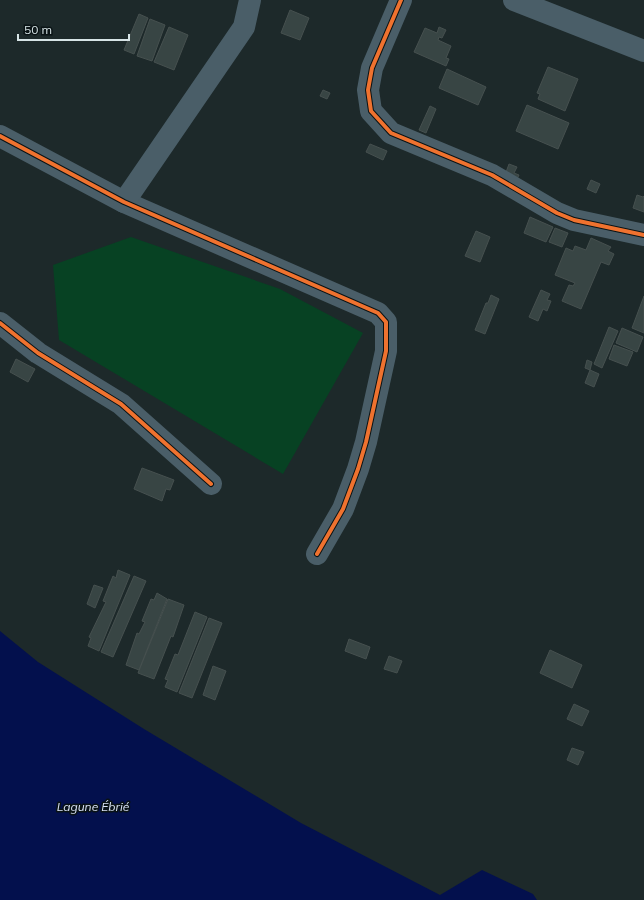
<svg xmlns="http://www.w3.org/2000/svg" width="644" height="900" font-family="Mulish,sans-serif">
<rect width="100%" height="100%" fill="#1d292a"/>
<polygon fill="#074223" points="131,237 280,289 363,333 283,474 59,340 53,265"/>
<polygon fill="#03104d" points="0,631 38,662 144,729 301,823 440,895 482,870 533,894 537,900 0,900"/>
<g fill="#384544" stroke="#46504f">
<polygon points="290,10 309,18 300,40 281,33"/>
<polygon points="139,14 148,18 134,54 124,50"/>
<polygon points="150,19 165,25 152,61 137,56"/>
<polygon points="169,27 188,35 174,70 154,62"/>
<polygon points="439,27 446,30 442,38 439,37 438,40 451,46 446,58 449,59 446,66 414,52 425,28 437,33"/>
<polygon points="548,67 578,79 565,111 538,99 540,94 537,93"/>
<polygon points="447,69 486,87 478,105 439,88"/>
<polygon points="323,90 330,93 327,99 320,96"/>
<polygon points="527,105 569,123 558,149 516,131"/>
<polygon points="430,106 436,109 426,133 419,130"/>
<polygon points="370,144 387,151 383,160 366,152"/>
<polygon points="509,164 517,167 514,173 519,175 517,179 505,175"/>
<polygon points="591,180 600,184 596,193 587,189"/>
<polygon points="637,195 643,197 644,196 644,212 633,208"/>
<polygon points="530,217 553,227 546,242 524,233"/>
<polygon points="555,228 568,233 562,247 549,242"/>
<polygon points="476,231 490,237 480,262 465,256"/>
<polygon points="591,238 611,247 608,251 614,254 609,265 601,262 581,309 562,301 569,285 573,286 575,283 555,275 566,248 573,251 575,246 586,250"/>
<polygon points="541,290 550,294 547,300 551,301 547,311 543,309 538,321 529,317"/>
<polygon points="491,295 499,299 485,334 475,330 486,303 488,303"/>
<polygon points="644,296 644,333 632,328"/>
<polygon points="609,327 618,331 602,368 594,364"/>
<polygon points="622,328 643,337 637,352 616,343"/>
<polygon points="614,345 633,352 627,366 609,359"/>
<polygon points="16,359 35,369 28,382 10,372"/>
<polygon points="587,360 592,362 590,370 585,368"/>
<polygon points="590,370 599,374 594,387 585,383"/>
<polygon points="142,468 174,480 170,490 166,489 162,501 134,489"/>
<polygon points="118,570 130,575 99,651 88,646 91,638 89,637 106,602 103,601 113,576 116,578"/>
<polygon points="134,576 146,581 113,657 101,652"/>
<polygon points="94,585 103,588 95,608 87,604"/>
<polygon points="157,593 167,599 139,670 126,665 137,633 139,634 145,622 142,621 151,599 154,600"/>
<polygon points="168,599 184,605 173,637 171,636 154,679 138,673"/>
<polygon points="195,612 207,617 177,692 165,687 168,680 165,679 175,654 178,655"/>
<polygon points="209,618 222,623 192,698 179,693"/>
<polygon points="349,639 370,647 366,659 345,651"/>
<polygon points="550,650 582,665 572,688 540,673"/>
<polygon points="389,656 402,661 397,673 384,669"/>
<polygon points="213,666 226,671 215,700 203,695"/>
<polygon points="574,704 589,711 582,726 567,719"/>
<polygon points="572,748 584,752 578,765 567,760"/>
</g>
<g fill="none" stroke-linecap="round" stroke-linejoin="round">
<g stroke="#4a5e68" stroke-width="22">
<polyline points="401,0 372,68 368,90 371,111 391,133 492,175 557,213 574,220 644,235"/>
<polyline points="514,0 644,51"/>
<polyline points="0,136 124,202 378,313 386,322 386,351 366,442 358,469 343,509 317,554"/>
<polyline points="124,202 244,27 250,0"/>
<polyline points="0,323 38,353 121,404 211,484"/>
</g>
<defs>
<g id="cycleway">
<polyline points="401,0 372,68 368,90 371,111 391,133 492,175 557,213 574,220 644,235"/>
<polyline points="0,136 124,202 378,313 386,322 386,351 366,442 358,469 343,509 317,554"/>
<polyline points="0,323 38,353 121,404 211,484"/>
</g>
</defs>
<use href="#cycleway" stroke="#0a1315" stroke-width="6"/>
<use href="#cycleway" stroke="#ef722f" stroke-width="4"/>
</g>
<g text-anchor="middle" stroke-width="3" stroke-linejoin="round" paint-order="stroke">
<g font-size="12" font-style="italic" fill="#d9e3f8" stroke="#0a1315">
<text x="93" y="811">Lagune Ébrié</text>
</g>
</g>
<path d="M18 34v6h111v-6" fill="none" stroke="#d7e4e6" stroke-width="2"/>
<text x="24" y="34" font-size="12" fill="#d7e4e6" stroke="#0a1315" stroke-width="3" paint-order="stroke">50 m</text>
</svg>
